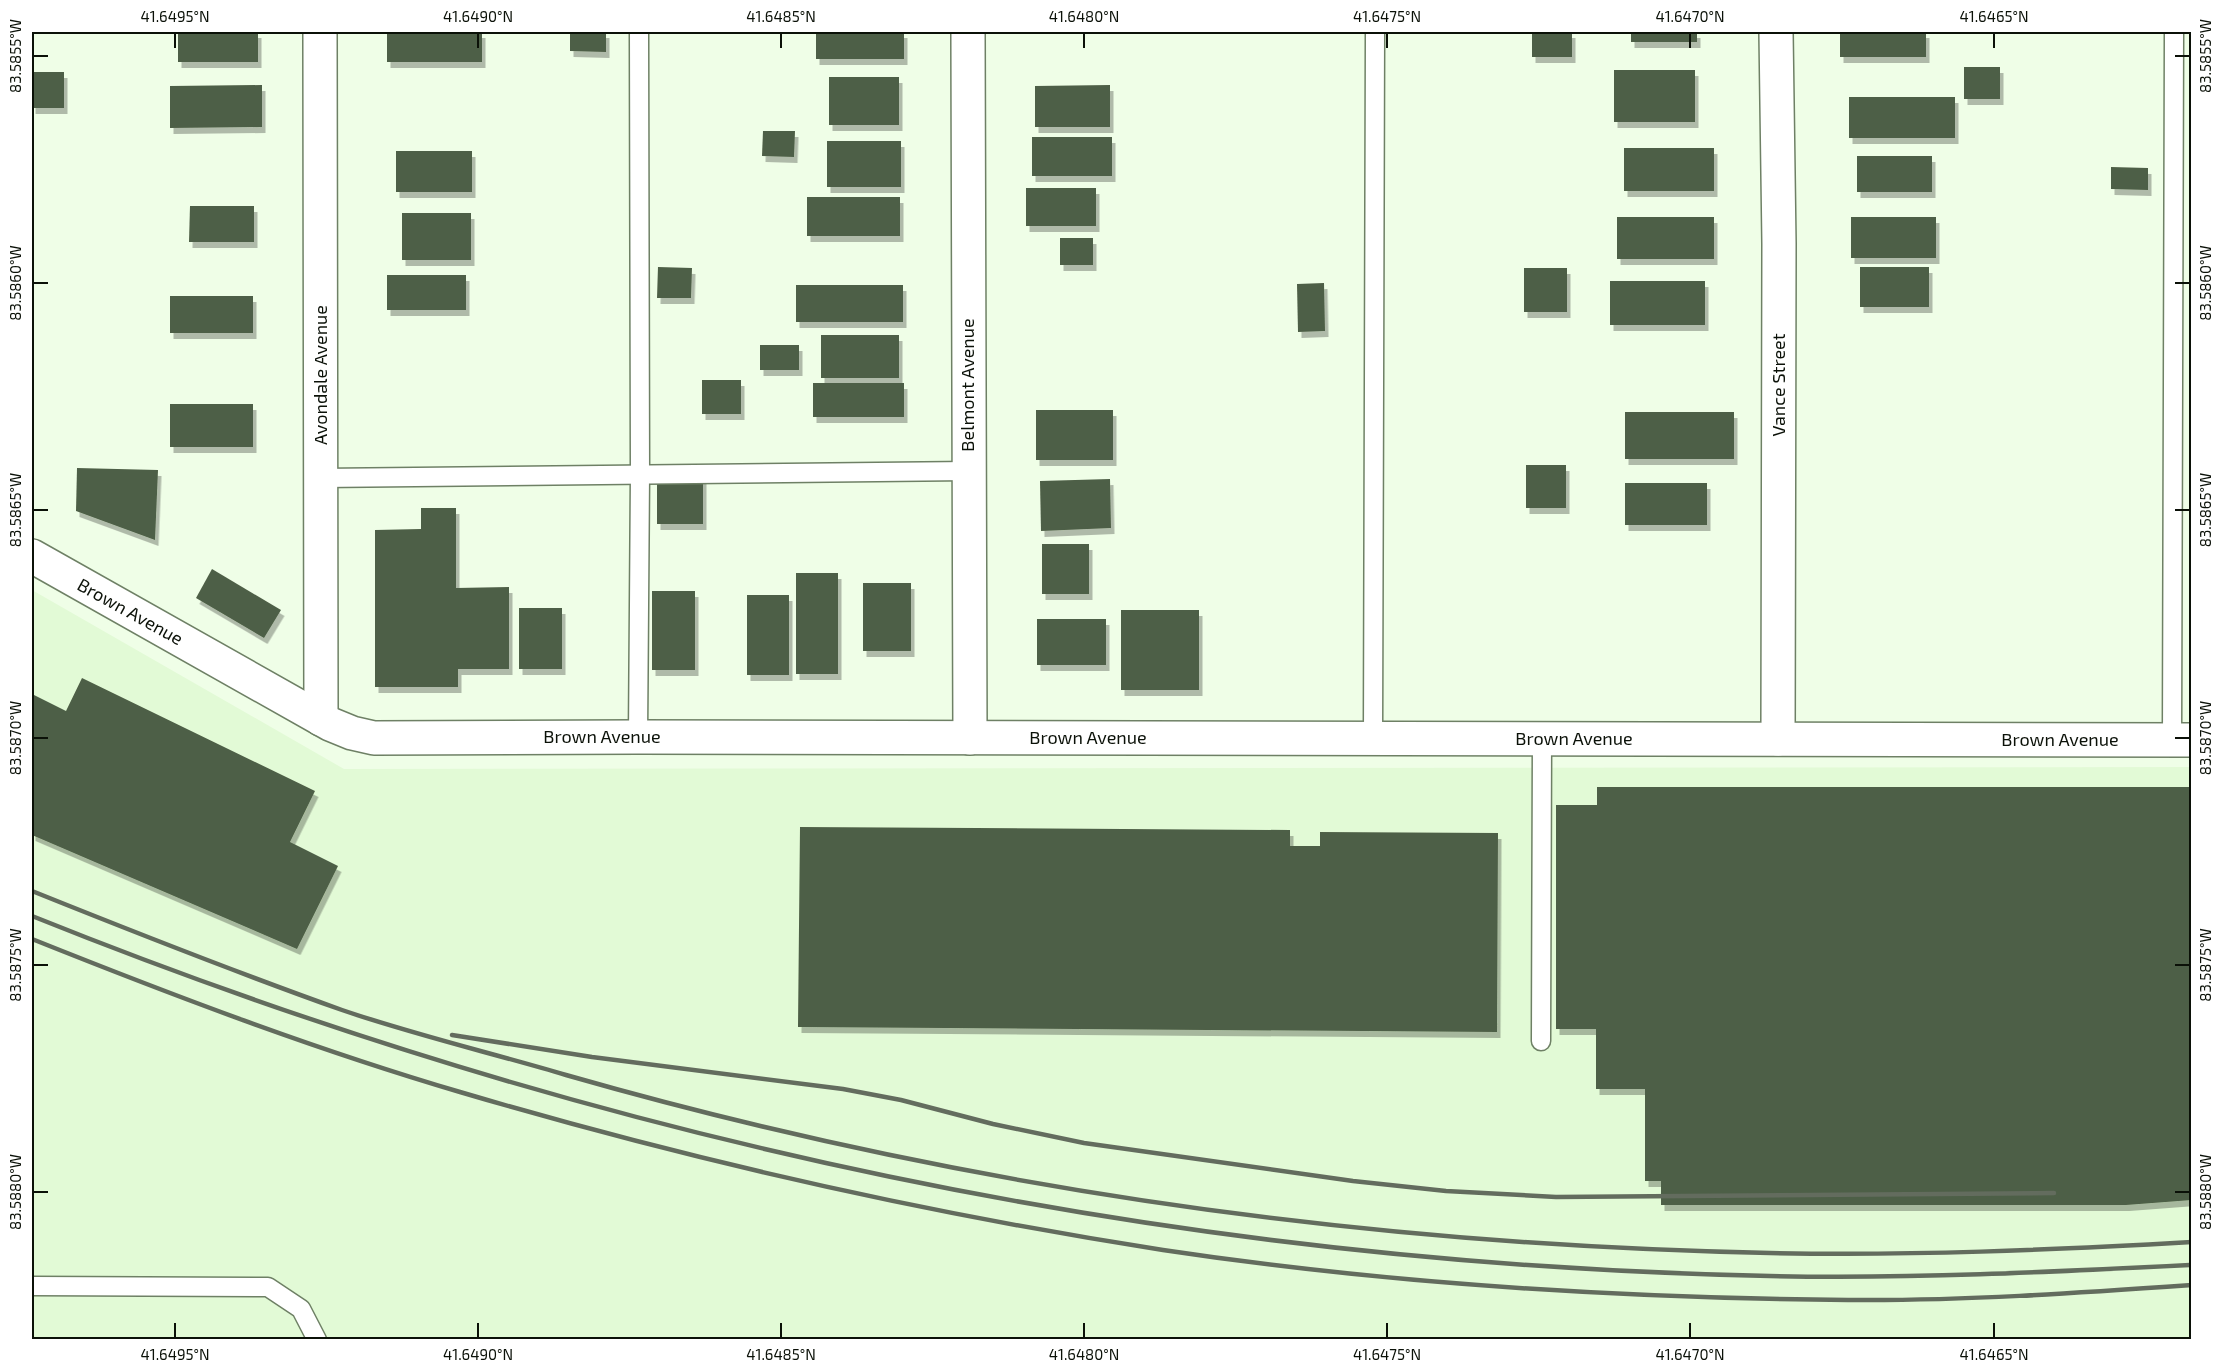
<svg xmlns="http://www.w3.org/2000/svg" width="2223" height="1371" font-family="'Exo 2',sans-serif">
<defs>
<filter id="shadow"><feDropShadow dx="3.5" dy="6" stdDeviation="0" flood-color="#0004"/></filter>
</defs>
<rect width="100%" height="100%" fill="#effee7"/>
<polygon fill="#e2fad6" points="32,590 344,769 2191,767 2191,1339 32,1339"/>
<g fill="#4e5f46" filter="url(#shadow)">
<rect x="178" y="32" width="80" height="30"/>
<rect x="387" y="32" width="95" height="30"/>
<polygon points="570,32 606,32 606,52 570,51"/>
<rect x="816" y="32" width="88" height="27"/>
<rect x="1532" y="32" width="40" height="25"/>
<rect x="1631" y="32" width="66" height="10"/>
<rect x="1840" y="32" width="86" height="25"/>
<rect x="1964" y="67" width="36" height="32"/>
<rect x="1614" y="70" width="81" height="52"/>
<rect x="32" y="72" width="32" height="36"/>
<rect x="829" y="77" width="70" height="48"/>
<polygon points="262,85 262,127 170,128 170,86"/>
<polygon points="1110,85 1110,127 1035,127 1035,86"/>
<rect x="1849" y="97" width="106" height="41"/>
<polygon points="763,131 795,131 794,157 762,156"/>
<rect x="1032" y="137" width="80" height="39"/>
<rect x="827" y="141" width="74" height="46"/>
<rect x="1624" y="148" width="90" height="43"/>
<rect x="396" y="151" width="76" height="41"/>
<rect x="1857" y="156" width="75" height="36"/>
<polygon points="2111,167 2148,168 2148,190 2111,189"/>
<rect x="1026" y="188" width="70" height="38"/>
<rect x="807" y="197" width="93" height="39"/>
<polygon points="190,206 254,206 254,242 189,242"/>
<rect x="402" y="213" width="69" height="47"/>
<rect x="1617" y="217" width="97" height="42"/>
<rect x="1851" y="217" width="85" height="41"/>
<rect x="1060" y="238" width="33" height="27"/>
<polygon points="658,267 692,268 691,298 657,298"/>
<rect x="1860" y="267" width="69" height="40"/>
<rect x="1524" y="268" width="43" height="44"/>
<rect x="387" y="275" width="79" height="35"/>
<rect x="1610" y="281" width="95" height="44"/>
<polygon points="1324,283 1325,331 1298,332 1297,284"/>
<rect x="796" y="285" width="107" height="37"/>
<rect x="170" y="296" width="83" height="37"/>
<rect x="821" y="335" width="78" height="43"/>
<rect x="760" y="345" width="39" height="25"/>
<rect x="702" y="380" width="39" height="34"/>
<rect x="813" y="383" width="91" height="34"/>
<rect x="170" y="404" width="83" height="43"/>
<rect x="1036" y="410" width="77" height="50"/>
<rect x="1625" y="412" width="109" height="47"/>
<rect x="1526" y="465" width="40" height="43"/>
<polygon points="77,468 158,470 155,540 76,511"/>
<rect x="657" y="478" width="46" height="46"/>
<polygon points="1110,479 1111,528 1041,531 1040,481"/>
<rect x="1625" y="483" width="82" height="42"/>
<polygon points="421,508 456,508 456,588 509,587 509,669 458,669 458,687 375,687 375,530 421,529"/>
<rect x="1042" y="544" width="47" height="50"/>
<polygon points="212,569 281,610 264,638 196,598"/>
<rect x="796" y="573" width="42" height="101"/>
<rect x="863" y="583" width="48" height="68"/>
<rect x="652" y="591" width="43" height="79"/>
<rect x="747" y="595" width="42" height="80"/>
<rect x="519" y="608" width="43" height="61"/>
<rect x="1121" y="610" width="78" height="80"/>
<rect x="1037" y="619" width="69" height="46"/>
<polygon points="82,678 315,791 290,842 338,866 297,949 32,835 32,694 66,711"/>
<polygon points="1597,787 2192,787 2192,1200 2126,1205 1661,1205 1661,1181 1645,1181 1645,1089 1596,1089 1596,1029 1556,1029 1556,805 1597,805"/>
<polygon points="800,827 1290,830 1290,846 1320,846 1320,832 1498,833 1497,1032 798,1027"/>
</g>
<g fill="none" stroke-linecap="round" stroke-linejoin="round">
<defs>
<g id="lane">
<polyline points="321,478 969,471"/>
<polyline points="638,737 640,474 639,32"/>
<polyline points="1373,738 1375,32"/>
<polyline points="2172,740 2174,32"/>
<polyline points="1541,1041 1542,739"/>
<polyline points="32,1286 268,1287 301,1309 317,1340"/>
</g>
<g id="street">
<polyline points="320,32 321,719"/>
<polyline points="968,32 970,738"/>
<polyline points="1776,32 1779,244 1778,739"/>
<polyline points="32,556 330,724 352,733 374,738 638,737 2192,740"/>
</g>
</defs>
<use href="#lane" stroke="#6e8065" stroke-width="21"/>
<use href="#street" stroke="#6e8065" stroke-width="36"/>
<use href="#lane" stroke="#fff" stroke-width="18"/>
<use href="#street" stroke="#fff" stroke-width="33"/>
<g stroke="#636c5e" stroke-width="4.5">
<path d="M32,891C134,932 238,973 342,1010C415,1035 492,1053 566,1075C957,1187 1364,1245 1770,1253C1911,1256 2051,1250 2192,1242"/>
<path d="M32,916C589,1140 1169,1264 1770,1276C1911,1279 2051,1272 2192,1265"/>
<path d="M32,939C172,995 314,1049 460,1092C690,1160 925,1213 1163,1250C1389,1284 1619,1298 1848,1300C1962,1301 2077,1293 2192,1285"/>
<polyline points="452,1035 592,1057 843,1089 901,1100 993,1124 1084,1143 1353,1181 1446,1191 1556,1197 2054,1193"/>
</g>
</g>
<path fill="none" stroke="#0b1108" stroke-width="2" d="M175,33V48M478,33V48M781,33V48M1084,33V48M1387,33V48M1690,33V48M1994,33V48M33,56H48M2175,56H2190M33,283H48M2175,283H2190M33,510H48M2175,510H2190M33,738H48M2175,738H2190M33,965H48M2175,965H2190M33,1192H48M2175,1192H2190M175,1323V1338M478,1323V1338M781,1323V1338M1084,1323V1338M1387,1323V1338M1690,1323V1338M1994,1323V1338"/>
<g text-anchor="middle" stroke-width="6" stroke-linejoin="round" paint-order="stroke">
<g font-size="18" fill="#0b1108" stroke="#fff">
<text transform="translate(321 375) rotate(-90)" y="6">Avondale Avenue</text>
<text transform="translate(968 385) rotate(-90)" y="6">Belmont Avenue</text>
<text transform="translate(1779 385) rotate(-90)" y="6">Vance Street</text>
<text transform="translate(130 612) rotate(29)" y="6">Brown Avenue</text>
<text x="602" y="743">Brown Avenue</text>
<text x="1088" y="744">Brown Avenue</text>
<text x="1574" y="745">Brown Avenue</text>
<text x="2060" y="746">Brown Avenue</text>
</g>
</g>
<rect width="2223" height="1371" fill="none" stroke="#ffffff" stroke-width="66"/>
<rect x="33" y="33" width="2157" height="1305" fill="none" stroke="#0b1108" stroke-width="2"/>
<g font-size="15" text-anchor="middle" fill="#0b1108">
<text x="175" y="22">41.6495°N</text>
<text x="478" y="22">41.6490°N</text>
<text x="781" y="22">41.6485°N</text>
<text x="1084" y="22">41.6480°N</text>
<text x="1387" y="22">41.6475°N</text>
<text x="1690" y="22">41.6470°N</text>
<text x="1994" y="22">41.6465°N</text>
<text transform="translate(2206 56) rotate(-90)" y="5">83.5855°W</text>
<text transform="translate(16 56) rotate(-90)" y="5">83.5855°W</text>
<text transform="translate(2206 283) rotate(-90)" y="5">83.5860°W</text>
<text transform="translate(16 283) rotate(-90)" y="5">83.5860°W</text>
<text transform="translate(2206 510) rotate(-90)" y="5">83.5865°W</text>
<text transform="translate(16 510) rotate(-90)" y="5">83.5865°W</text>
<text transform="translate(2206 738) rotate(-90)" y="5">83.5870°W</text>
<text transform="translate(16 738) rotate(-90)" y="5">83.5870°W</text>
<text transform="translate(2206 965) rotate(-90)" y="5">83.5875°W</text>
<text transform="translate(16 965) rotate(-90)" y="5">83.5875°W</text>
<text transform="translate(2206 1192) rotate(-90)" y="5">83.5880°W</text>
<text transform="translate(16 1192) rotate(-90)" y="5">83.5880°W</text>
<text x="175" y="1360">41.6495°N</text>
<text x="478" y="1360">41.6490°N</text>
<text x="781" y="1360">41.6485°N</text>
<text x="1084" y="1360">41.6480°N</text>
<text x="1387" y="1360">41.6475°N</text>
<text x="1690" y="1360">41.6470°N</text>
<text x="1994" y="1360">41.6465°N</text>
</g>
</svg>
